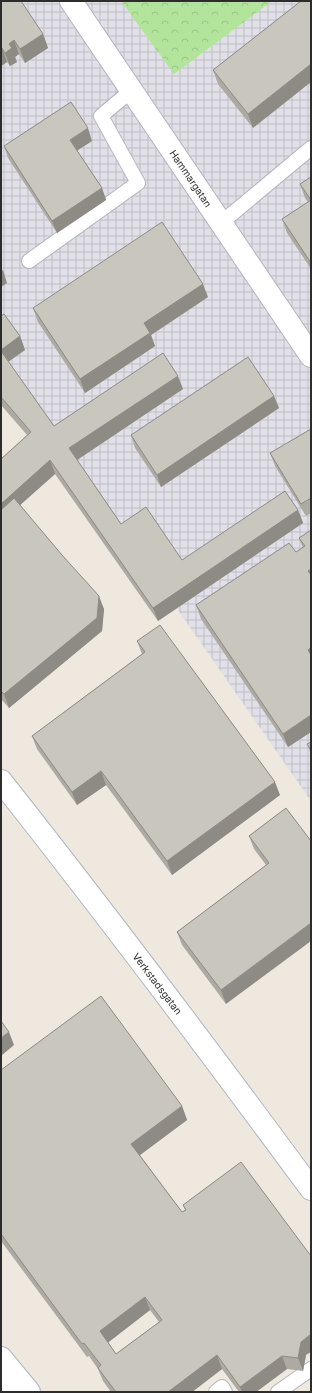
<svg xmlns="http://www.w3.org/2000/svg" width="312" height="1393" font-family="Inter,sans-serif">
<defs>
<pattern id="industrial-grid" width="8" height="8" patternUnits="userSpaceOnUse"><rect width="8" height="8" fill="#e1dfe7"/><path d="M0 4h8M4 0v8" fill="none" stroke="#c1c0c6"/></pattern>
<pattern id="forest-crowns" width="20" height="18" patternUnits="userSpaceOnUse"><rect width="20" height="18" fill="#b2e59b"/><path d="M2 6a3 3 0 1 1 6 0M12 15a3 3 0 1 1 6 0" fill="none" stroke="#99c586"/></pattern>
</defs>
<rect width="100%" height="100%" fill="#eee8df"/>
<polygon fill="url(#industrial-grid)" points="1,1 311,1 311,801 1,356"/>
<polygon fill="url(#forest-crowns)" points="121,1 272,1 174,74"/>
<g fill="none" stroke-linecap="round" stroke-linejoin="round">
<defs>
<g id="lane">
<polyline points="221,223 311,148"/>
<polyline points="29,261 138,183 101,116 132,90"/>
<polyline points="216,1392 222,1387 225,1392"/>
<polyline points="278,1392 311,1369"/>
</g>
<g id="street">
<path id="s1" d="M71,1L311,356"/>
<path id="s2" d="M1,781C107,915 210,1052 311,1189"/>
</g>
<g id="secondary">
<polyline points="1,1358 29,1392"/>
<polyline points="1,1383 7,1392"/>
</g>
</defs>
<use href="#lane" stroke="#b2b5c0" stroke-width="16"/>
<use href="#street" stroke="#b2b5c0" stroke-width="24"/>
<use href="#secondary" stroke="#b2b5c0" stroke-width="24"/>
<use href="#lane" stroke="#fff" stroke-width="14"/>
<use href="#street" stroke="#fff" stroke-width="22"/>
<use href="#secondary" stroke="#fff" stroke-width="22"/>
</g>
<g fill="#adaaa3" fill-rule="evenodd">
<polygon points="1,1 43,34 48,48 25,63 19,54 15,57 17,62 10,66 7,62 1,66"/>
<polygon points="301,1 253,128 218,84 213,70"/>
<polygon points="92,141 77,150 102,188 106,200 57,233 8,158 4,146"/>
<polygon points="311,177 311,269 287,233 282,219 308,202 305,198 300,184"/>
<polygon points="208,297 151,335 155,346 85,393 38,322 33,308"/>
<polygon points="1,316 20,336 25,350 8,362 54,426 183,389 77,460 121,524 182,560 298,510 303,523 158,621 55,474 20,505 104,609 102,631 9,708 1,699 1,459 27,435 1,405"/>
<polygon points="274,396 279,408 161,487 135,448 131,435"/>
<polygon points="311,429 311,513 306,516 275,466 270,453"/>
<polygon points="311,530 311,732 288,747 201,619 196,605 296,552 303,548 299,538"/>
<polygon points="137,641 280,795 172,875 106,785 77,805 37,749 32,736 142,654"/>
<polygon points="311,742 311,754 307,744"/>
<polygon points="286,808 226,1004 182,945 177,932 266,865 254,849 249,836"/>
<path d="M1,1070L182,1106L187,1120L140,1155L182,1212L185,1210L183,1205L306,1355L303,1371L287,1369L256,1392H239L222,1369L192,1392H111L103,1381L98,1369L89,1356L87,1357L1,1241ZM150,1310L159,1322L116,1354L108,1342Z"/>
</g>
<g fill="#8d8b84">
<polygon points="43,34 48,48 25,63 20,49"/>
<polygon points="14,40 19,54 15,57 17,62 10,66 5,53 9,44"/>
<polygon points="2,48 7,62 1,66 1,49"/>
<polygon points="311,64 311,82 253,128 248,114"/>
<polygon points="88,128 92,141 75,152 70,140"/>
<polygon points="102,188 106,200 57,233 52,221"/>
<polygon points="3,270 7,283 1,287 1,271"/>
<polygon points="203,284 208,297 151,335 155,346 85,393 80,379 144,323"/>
<polygon points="20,336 25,350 5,364 1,352 1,350"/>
<polygon points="178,376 183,389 74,462 69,448"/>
<polygon points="274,396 279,408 161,487 157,475"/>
<polygon points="50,460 55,474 1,522 1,504"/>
<polygon points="298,510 303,523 158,621 153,608"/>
<polygon points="311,569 311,578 308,571"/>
<polygon points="99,596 104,609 102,631 9,708 4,694"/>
<polygon points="311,647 311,659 308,650"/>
<polygon points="311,715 311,732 288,747 283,734"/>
<polygon points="101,771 106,785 77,805 72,792"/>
<polygon points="275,782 280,795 172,875 167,861"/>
<polygon points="311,923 311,941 226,1004 221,990"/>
<polygon points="9,1032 14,1045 1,1056 1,1038"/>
<polygon points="182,1106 187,1120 136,1158 131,1144"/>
<polygon points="145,1297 150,1310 105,1345 100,1331"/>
<polygon points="311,1334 311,1352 306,1355 303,1371 298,1358 301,1342"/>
<polygon points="217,1355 222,1369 192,1392 168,1392"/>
<polygon points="282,1356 287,1369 256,1392 242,1392 240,1387"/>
</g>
<g fill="#c9c6bd" stroke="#8d8b84" fill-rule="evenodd">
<polygon points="1,1 21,1 43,34 20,49 14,40 9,44 12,48 5,53 2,48 1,49"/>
<polygon points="301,1 311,1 311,64 248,114 213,70"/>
<polygon points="71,102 88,128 70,140 102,188 52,221 4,146"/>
<polygon points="311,177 311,263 282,219 311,200 300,184"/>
<polygon points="162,222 203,284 144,323 150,333 80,379 33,308"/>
<polygon points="4,314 20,336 1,350 1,316"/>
<polygon points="1,351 54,426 163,353 178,376 69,448 121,524 146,507 182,560 285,491 298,510 153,608 50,460 1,504 1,459 31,432 1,397"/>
<polygon points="248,357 274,396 157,475 131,435"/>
<polygon points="311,429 311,498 301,504 270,453"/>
<polygon points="14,498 62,555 99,596 97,618 4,694 1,691 1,510"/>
<polygon points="311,530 311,569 308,571 311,575 311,647 308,650 311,655 311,715 283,734 196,605 289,543 296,552 305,546 299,538"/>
<polygon points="160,625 275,782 167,861 101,771 72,792 32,736 145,652 137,641"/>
<polygon points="311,742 311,750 307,744"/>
<polygon points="286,808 311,841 311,923 221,990 177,932 269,863 249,836"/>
<path d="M101,996L182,1106L131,1144L182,1212L186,1210L183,1205L241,1162L311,1256V1334L301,1342L298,1358L282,1356L240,1387L217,1355L168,1392H116L98,1368L101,1365L84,1343L82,1344L1,1234V1070ZM145,1297L162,1320L116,1354L100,1331Z"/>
<polygon points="1,1021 9,1032 1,1038"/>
</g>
<g text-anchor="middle" stroke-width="3" stroke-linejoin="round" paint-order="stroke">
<g font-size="10" fill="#2c2c2c" stroke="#fff">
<text dy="4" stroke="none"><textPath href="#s1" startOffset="214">Hammargatan</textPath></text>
<text dy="4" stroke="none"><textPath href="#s2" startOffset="256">Verkstadsgatan</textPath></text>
</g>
</g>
<rect width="312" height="1393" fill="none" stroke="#2c2c2c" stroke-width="4"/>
</svg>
